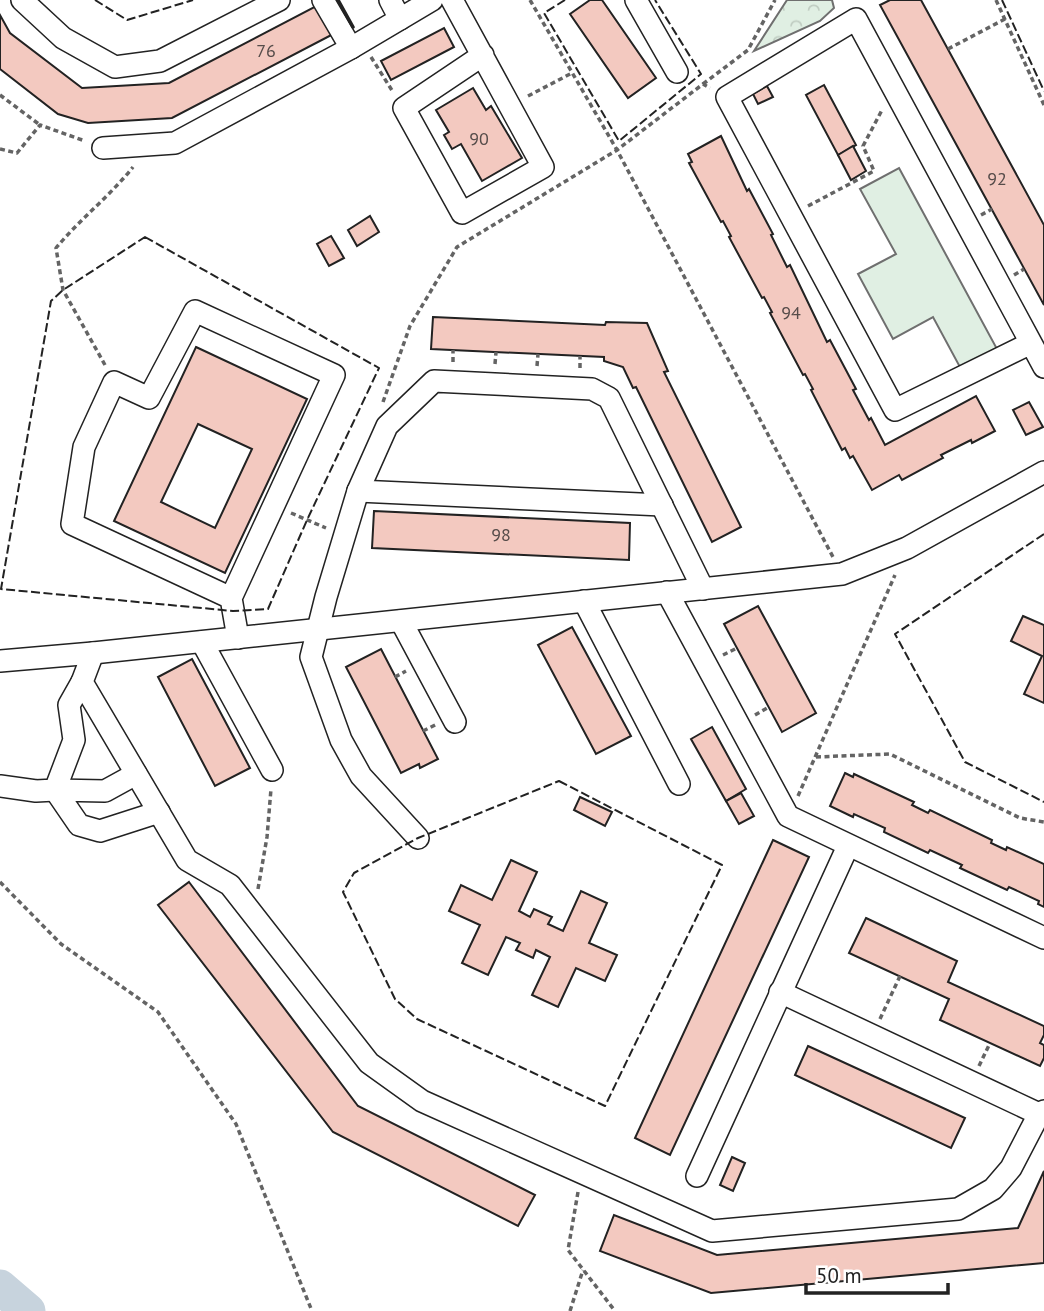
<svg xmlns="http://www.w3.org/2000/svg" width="1044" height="1311" font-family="'PT Sans',sans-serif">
<defs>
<pattern id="forest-crowns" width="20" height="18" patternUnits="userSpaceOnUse" patternTransform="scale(1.75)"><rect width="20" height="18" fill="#e0efe3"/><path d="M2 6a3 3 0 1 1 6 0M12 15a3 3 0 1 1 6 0" fill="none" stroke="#c0cdc2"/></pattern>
</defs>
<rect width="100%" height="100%" fill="#fff"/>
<polygon fill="#e0efe3" stroke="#6f6f6f" stroke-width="2" points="899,168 997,349 961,369 933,317 893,339 858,274 896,254 860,189"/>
<polygon fill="url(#forest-crowns)" stroke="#6f6f6f" stroke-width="2" points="787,0 832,0 834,8 820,21 754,51"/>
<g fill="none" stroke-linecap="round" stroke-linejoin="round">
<polyline stroke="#c7d3dd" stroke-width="35" points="0,1287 28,1311"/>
</g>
<g fill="#f3c9c0" stroke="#222" stroke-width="2" fill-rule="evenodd">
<polygon points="590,0 602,0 656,78 628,98 570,14"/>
<polygon points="890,0 921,0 1044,225 1044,305 880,5"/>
<polygon points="322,3 339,31 172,118 88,123 58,114 0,69 0,15 10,33 82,88 169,83"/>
<polygon points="444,28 454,47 391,80 381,61"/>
<polygon points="824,85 856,145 838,155 806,95"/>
<polygon points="767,86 773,97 758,104 753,94"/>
<polygon points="473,88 486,110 491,106 522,158 482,181 461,144 452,149 444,135 449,132 436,110"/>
<polygon points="721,136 747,191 749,189 773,234 771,235 787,267 790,265 827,342 830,340 856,389 853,390 869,420 871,418 885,445 976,396 995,431 972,443 971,440 941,455 943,458 902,480 899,475 872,490 853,456 850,458 845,448 842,450 811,390 813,389 805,374 803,375 770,313 772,312 764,297 762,298 729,237 731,236 723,221 721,222 689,163 692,162 688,154"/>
<polygon points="853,146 866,171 851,180 838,155"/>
<polygon points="370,216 379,232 357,246 348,230"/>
<polygon points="331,236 344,258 329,266 317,244"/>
<polygon points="433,317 605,325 606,322 647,323 668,371 664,372 741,527 712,542 636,387 633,388 623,367 604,361 604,357 431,349"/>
<path d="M196,347L307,399L225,573L114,521ZM198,424L252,449L215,528L161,502Z"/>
<polygon points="1029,402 1043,427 1026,435 1013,410"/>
<polygon points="374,511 630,523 629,560 372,548"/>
<polygon points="758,606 816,713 782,732 724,624"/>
<polygon points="1023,616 1044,625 1044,703 1024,694 1042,656 1011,641"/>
<polygon points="572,627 631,736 596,754 538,645"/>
<polygon points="381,649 438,759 420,768 419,764 401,773 346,667"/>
<polygon points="192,659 250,768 215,786 158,677"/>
<polygon points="712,727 746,789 726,801 691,739"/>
<polygon points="845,773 853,777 854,774 914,802 912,805 928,813 930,810 992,840 991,843 1006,850 1007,847 1044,864 1044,907 1038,904 1039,901 1009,887 1007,890 960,868 962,865 930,850 928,853 884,832 885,828 854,814 853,817 830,806"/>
<polygon points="741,793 754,816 739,824 726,801"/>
<polygon points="580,797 612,812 605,826 574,810"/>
<polygon points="773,840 809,857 670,1155 635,1138"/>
<polygon points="511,860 537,872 519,911 530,917 534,909 552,917 548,924 563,931 581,891 607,903 589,943 617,955 605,981 576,968 558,1007 532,995 550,957 536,950 533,958 516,950 520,943 506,937 488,975 462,963 480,925 449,911 461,885 492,900"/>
<polygon points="189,882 358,1106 535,1195 518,1226 333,1132 158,905"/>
<polygon points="866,918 957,961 948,982 1044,1026 1044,1035 1040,1043 1044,1045 1044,1058 1040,1066 940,1020 949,999 849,953"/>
<polygon points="808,1046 965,1118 951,1148 795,1075"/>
<polygon points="732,1157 745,1163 733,1191 720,1185"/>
<polygon points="1044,1171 1044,1263 711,1293 600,1251 614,1215 717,1255 1018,1228"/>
</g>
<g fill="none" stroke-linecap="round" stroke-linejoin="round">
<defs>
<g id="minor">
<polyline points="22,0 63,38 115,67 160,61 279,0"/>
<polyline points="452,0 543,167 462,213 404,108 483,55"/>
<polyline points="636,0 677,72"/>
<polyline points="400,19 432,0"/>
<polyline points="351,48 400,19 390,0"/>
<polyline points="103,148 175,143 351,48 323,0"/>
<polyline points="1031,343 895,410 727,97 856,19 1044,367"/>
<polyline points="358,491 662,505"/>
<polyline points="667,592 788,816 1044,938"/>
<polyline points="231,598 72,524 84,447 114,382 149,398 195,311 334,375 231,598 238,638"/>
<polyline points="584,601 679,784"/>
<polyline points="401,621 455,722"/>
<polyline points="202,642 272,770"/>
<polyline points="93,653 82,682 187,860 230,885 369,1063 422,1101 712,1231 958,1209 993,1189 1011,1168 1039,1114"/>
<polyline points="0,661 93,653 842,574 907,548 1044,472"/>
<polyline points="136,774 105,791 55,790 79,825 100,831 159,812"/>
<polyline points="0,786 36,791 55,790 74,740 69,705 82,682"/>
<polyline points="418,838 361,776 341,740 311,657 326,597 358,491 387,426 434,381 592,389 609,398 703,589"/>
<polyline points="780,992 1039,1114 1044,1111"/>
<polyline points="697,1176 848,846"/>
</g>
</defs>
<use href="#minor" stroke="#222" stroke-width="24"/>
<g stroke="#646464" stroke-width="3.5" stroke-dasharray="5 3.5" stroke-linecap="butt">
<polyline points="530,0 617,150 833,557"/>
<polyline points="996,0 1044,105"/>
<polyline points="948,49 1005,19"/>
<polyline points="371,57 393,92"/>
<polyline points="703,84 748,50 775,0"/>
<polyline points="0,95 40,125"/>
<polyline points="528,96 572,73"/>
<polyline points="0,149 17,153 40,125 85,141"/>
<polyline points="808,206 874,171 863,146 882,110"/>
<polyline points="981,215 992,209"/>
<polyline points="1014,275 1024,269"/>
<polyline points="453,362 453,350"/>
<polyline points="495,364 496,352"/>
<path d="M105,365L63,290L56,248C80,219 110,196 133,167"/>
<polyline points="537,366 538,354"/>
<polyline points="580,368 580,356"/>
<polyline points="383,402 410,326 457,247 617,150 703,84 710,88"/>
<polyline points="291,513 326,528"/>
<polyline points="723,655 737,648"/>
<polyline points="395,677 406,671"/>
<polyline points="755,715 769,707"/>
<polyline points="423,731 437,724"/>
<polyline points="816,757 890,754 1020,818 1044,822"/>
<polyline points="798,796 895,575"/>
<polyline points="0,882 61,944 158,1012 236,1124 312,1311"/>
<polyline points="258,889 267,837 271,789"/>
<polyline points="880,1019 900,976"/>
<polyline points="979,1066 990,1043"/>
<polyline points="578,1192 568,1250 615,1311"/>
<polyline points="570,1311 583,1270"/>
</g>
<use href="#minor" stroke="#fff" stroke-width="21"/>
<g stroke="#222" stroke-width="2" stroke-dasharray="9 3.5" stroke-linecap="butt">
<polyline points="95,0 127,20 193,0"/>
<polyline points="565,0 544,13 619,141 701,74 655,0"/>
<polyline points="1002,0 1044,91"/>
<polygon points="145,237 379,368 307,520 268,609 233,611 1,589 51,301 63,290"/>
<polyline points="1044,534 895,634 965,762 1044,802"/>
<polygon points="559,781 722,865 605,1106 417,1019 395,999 343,892 354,873 418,838"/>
</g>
<polyline stroke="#222" stroke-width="3.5" points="338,0 353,27"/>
</g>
<g text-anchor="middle" stroke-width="5" stroke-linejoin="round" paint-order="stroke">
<g font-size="18" fill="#564c4a">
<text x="266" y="57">76</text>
<text x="479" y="145">90</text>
<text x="997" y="185">92</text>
<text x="791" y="319">94</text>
<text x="501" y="541">98</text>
</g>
</g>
<path d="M806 1283v10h142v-10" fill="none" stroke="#222222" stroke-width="3.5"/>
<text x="816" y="1283" font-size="21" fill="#222222" stroke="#ffffff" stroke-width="5" paint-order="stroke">50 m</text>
</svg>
